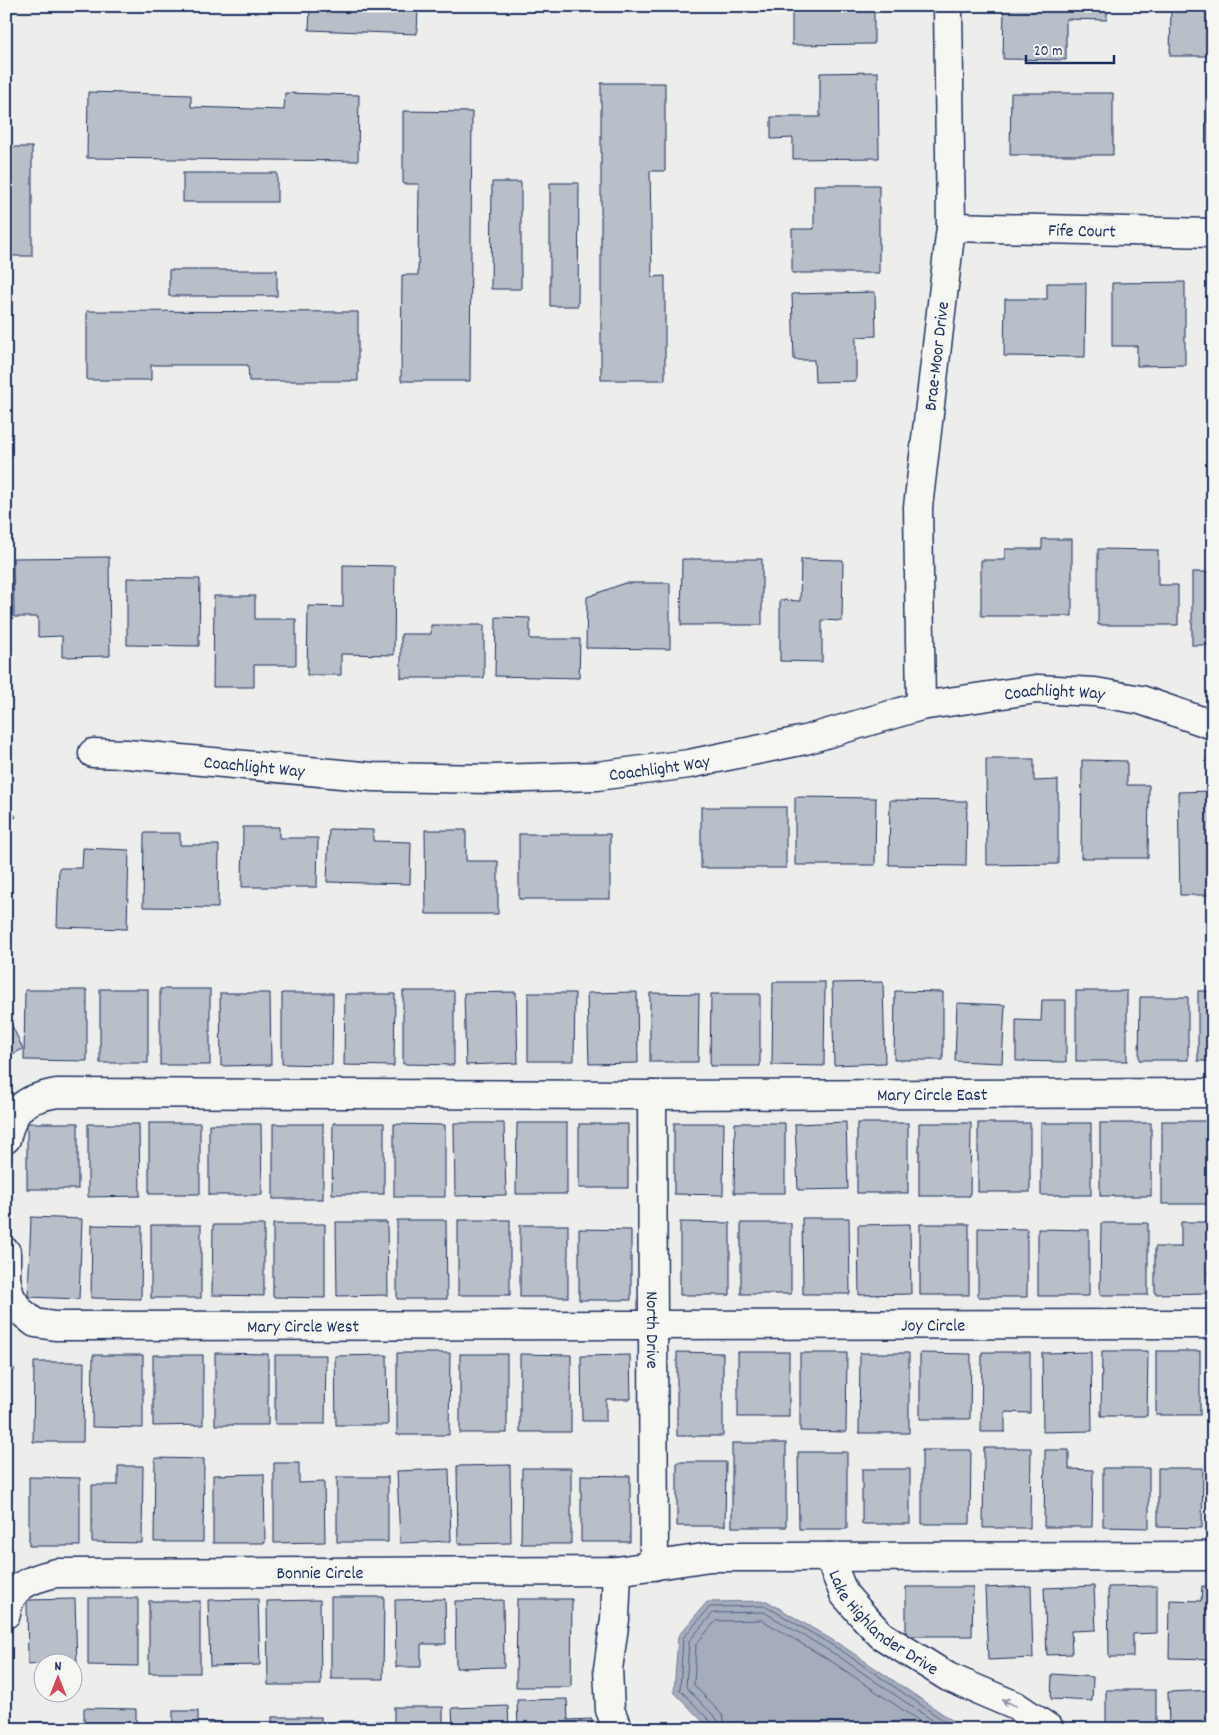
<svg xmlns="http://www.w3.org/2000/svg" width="1219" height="1735" font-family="Dekko,sans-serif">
<rect width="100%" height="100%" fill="#edeeec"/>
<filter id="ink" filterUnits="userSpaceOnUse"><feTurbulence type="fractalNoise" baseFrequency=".02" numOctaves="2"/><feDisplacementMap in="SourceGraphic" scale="10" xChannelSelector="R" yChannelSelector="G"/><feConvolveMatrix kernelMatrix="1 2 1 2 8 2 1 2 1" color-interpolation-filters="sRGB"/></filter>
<g filter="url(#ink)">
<polygon fill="#a5acbc" stroke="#6e7a96" points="767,1601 844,1647 965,1729 710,1729 674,1692 678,1636 707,1602"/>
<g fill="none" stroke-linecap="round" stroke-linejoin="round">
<g stroke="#526184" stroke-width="1">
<polyline points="713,1729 712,1723 680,1690 683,1638 710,1607 766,1606 842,1651 956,1729"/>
<polyline points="720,1729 717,1719 686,1687 689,1641 713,1613 764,1612 838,1656 945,1729"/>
<polyline points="727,1729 723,1716 694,1685 696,1644 716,1621 762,1620 834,1663 931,1729"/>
</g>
</g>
<g fill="#b9bfc8" stroke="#1b2f5e">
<polygon points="310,6 418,8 417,34 309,30"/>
<rect x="600" y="6" width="70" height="1"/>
<polygon points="792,6 874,6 874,44 792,45"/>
<polygon points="1004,6 1107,6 1107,20 1066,19 1066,60 1003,59"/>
<polygon points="1171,6 1213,6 1213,56 1170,56"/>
<polygon points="878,72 879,158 793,159 793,138 771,139 771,117 820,117 820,73"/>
<polygon points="1207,79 1213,79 1213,160 1208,160"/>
<polygon points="601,83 665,83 665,171 650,171 652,277 665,276 665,380 601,380"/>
<polygon points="88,92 191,95 191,107 284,110 285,93 359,95 358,161 87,158"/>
<polygon points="1011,93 1113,93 1113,155 1010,155"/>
<polygon points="403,111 472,112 470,381 401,381 402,275 418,275 419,184 403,184"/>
<rect x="6" y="147" width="26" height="109"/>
<rect x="183" y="173" width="94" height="29"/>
<polygon points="492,182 521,182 521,289 491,289"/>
<polygon points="550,183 579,183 578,306 550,306"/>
<polygon points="814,185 879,185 879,273 792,273 792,229 814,229"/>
<rect x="169" y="270" width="108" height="26"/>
<polygon points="1185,282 1185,365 1137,366 1137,346 1112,346 1112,283"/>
<polygon points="1047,283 1086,283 1085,357 1004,356 1005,299 1047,299"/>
<rect x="1210" y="284" width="3" height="68"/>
<polygon points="875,292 876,336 856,337 856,381 815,382 814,360 794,360 792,294"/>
<polygon points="87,311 358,312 358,381 249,381 248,365 151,365 151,380 87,380"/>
<polygon points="1042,539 1072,539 1072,616 981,616 981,560 1005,560 1005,549 1042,549"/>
<polygon points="1098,549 1158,550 1158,585 1178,585 1178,625 1098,625"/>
<polygon points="109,557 110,656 62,657 62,636 38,637 38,617 14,617 13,558"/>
<polygon points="682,559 762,559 762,625 681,625"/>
<polygon points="801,559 843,560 842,621 822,620 822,662 780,661 780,600 800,601"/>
<polygon points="343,565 395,566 394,655 341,654 341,675 307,675 308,606 343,607"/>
<rect x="1192" y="572" width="21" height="73"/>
<polygon points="127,578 200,579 199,646 127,645"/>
<polygon points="625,583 670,583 670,649 586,648 587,597"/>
<polygon points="214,596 255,596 255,619 296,619 296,665 254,665 254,687 213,687"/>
<polygon points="496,617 530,618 530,639 580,639 579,678 495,676"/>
<polygon points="431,625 484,625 484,678 401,678 401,634 431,634"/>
<polygon points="986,759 1034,759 1034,781 1058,780 1058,864 987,865"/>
<polygon points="1082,760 1127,761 1127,785 1149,785 1148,858 1081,858"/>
<polygon points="1213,791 1213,895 1180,895 1178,792"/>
<polygon points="795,797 876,798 875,865 795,865"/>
<polygon points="890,800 967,801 966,866 889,865"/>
<polygon points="6,803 16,817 6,824"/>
<rect x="701" y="807" width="85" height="61"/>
<polygon points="243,827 279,827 279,838 318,838 317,887 242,887"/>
<polygon points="329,829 373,830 373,841 411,842 410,884 327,882"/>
<polygon points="425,830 466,830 466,861 498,861 498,914 426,914"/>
<polygon points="144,833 180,833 180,845 219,845 218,908 143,907"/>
<rect x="519" y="834" width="91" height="65"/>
<polygon points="83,848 129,850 127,929 57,927 59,868 82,868"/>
<polygon points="773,982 825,982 824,1066 772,1065"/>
<polygon points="883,982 885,1063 834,1065 832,983"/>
<rect x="100" y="989" width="48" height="74"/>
<rect x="160" y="989" width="50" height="76"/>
<polygon points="25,990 87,990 87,1061 24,1060"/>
<polygon points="403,991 454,991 454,1065 403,1064"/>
<polygon points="895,991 943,992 943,1060 894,1060"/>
<rect x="1076" y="991" width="51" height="70"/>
<rect x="1198" y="991" width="15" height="70"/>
<polygon points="516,992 518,1063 466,1065 464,993"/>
<polygon points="637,992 638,1063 589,1064 587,993"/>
<polygon points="220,993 270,993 271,1065 221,1066"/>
<polygon points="282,993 333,993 332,1065 282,1064"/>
<polygon points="528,993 575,993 574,1061 528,1061"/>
<polygon points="650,993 699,994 698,1062 650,1062"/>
<polygon points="345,994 395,994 394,1066 344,1065"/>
<polygon points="711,994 760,994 760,1066 710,1066"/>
<polygon points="1140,997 1188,997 1188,1060 1139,1060"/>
<polygon points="1042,1000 1066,1000 1066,1062 1016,1061 1016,1020 1041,1021"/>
<polygon points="957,1003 1005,1005 1002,1063 955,1061"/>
<polygon points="6,1013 23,1049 6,1057"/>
<rect x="1162" y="1121" width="51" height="83"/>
<polygon points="846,1122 848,1189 798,1190 795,1124"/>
<rect x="27" y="1123" width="51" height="66"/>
<rect x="149" y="1123" width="51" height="71"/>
<polygon points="333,1123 384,1123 384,1194 332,1194"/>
<polygon points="454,1123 504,1123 506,1195 455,1196"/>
<polygon points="517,1123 567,1123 567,1194 516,1194"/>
<polygon points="674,1123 724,1123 723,1195 674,1194"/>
<polygon points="735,1123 785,1123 785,1193 734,1193"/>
<rect x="857" y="1123" width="51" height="70"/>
<polygon points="919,1123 971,1123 970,1196 919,1196"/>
<rect x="978" y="1123" width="52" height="69"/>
<rect x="1041" y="1123" width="50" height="72"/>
<rect x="1100" y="1123" width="51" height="73"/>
<polygon points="88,1124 139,1124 140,1196 88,1197"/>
<polygon points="209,1124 261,1124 262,1195 209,1195"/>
<rect x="273" y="1124" width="50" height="75"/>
<polygon points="394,1124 445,1125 445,1197 394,1197"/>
<rect x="579" y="1124" width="49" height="64"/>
<polygon points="31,1217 82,1219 79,1299 28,1297"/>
<polygon points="802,1218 849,1218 850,1294 803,1294"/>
<polygon points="397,1220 446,1220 447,1299 397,1299"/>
<rect x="458" y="1220" width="52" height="75"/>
<polygon points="336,1222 387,1222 388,1295 337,1296"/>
<polygon points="680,1222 730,1223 730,1295 680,1295"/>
<polygon points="1181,1222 1208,1222 1209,1293 1155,1294 1155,1247 1181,1247"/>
<rect x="741" y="1223" width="50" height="71"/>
<polygon points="1101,1223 1148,1223 1148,1295 1100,1295"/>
<polygon points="273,1224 325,1224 325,1298 273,1297"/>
<polygon points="910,1224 911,1294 859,1295 858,1225"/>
<rect x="920" y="1224" width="49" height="71"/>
<polygon points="92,1225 142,1226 141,1299 91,1298"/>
<rect x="151" y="1225" width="50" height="73"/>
<polygon points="213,1225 264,1225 264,1296 212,1295"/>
<rect x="520" y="1225" width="48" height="72"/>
<polygon points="978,1228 1027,1229 1027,1297 978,1297"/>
<polygon points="579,1229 631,1230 631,1300 579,1300"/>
<polygon points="1038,1229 1089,1230 1089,1296 1038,1296"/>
<polygon points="1102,1351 1148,1351 1147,1416 1101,1416"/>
<rect x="1156" y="1351" width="44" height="64"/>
<polygon points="1212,1351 1213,1351 1213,1427 1210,1427"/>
<polygon points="677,1352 723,1353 723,1436 677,1436"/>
<rect x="738" y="1352" width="51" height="65"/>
<polygon points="982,1352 1030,1352 1030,1413 1005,1412 1005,1432 981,1432"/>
<polygon points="1091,1352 1092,1431 1043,1432 1042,1353"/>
<polygon points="215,1353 268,1354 268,1425 215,1425"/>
<polygon points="397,1353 450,1353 449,1435 397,1435"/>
<polygon points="800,1353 847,1353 846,1432 800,1431"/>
<polygon points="860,1353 909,1353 909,1433 859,1433"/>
<polygon points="920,1353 971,1354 970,1419 920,1419"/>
<rect x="460" y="1354" width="47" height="79"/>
<polygon points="520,1354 571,1355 571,1432 520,1432"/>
<polygon points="93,1355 143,1355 143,1428 92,1427"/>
<polygon points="153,1355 203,1355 203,1425 153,1426"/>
<polygon points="275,1355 326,1355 325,1424 275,1424"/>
<polygon points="387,1355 388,1425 336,1425 335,1356"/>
<polygon points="630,1355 631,1399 606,1399 606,1421 582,1421 581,1356"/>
<polygon points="6,1359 15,1370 6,1377"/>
<polygon points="34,1362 84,1362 83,1442 33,1442"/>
<rect x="732" y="1443" width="54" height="84"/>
<polygon points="984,1448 1031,1448 1030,1528 983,1528"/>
<polygon points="922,1450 971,1450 970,1524 922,1524"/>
<polygon points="1045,1450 1069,1450 1069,1469 1093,1470 1092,1527 1044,1527"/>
<rect x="1212" y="1450" width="1" height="79"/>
<polygon points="798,1452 847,1452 847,1529 799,1529"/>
<polygon points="155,1458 204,1459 203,1542 154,1542"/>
<polygon points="677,1462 726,1462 725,1526 677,1526"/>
<polygon points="274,1463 299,1463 299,1483 324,1482 325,1542 274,1543"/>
<polygon points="510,1465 511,1543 458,1544 457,1466"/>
<polygon points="118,1466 143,1466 142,1543 92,1542 92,1485 118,1485"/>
<polygon points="522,1468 571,1468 571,1544 521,1544"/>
<polygon points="1103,1468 1149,1468 1149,1528 1103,1527"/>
<polygon points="1158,1468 1203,1468 1202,1528 1158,1527"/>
<polygon points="449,1469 451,1541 400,1543 397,1471"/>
<rect x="862" y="1469" width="48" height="55"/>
<polygon points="264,1474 265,1543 213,1543 213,1475"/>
<polygon points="581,1475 630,1476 630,1542 581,1542"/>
<polygon points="29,1477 80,1478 80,1546 29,1546"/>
<rect x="337" y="1477" width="51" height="65"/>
<polygon points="1031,1586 1033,1658 988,1660 985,1588"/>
<polygon points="1094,1586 1096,1630 1071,1631 1072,1654 1047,1655 1044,1588"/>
<polygon points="1157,1586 1157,1633 1133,1634 1133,1657 1109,1657 1108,1587"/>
<polygon points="1202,1586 1213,1587 1213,1659 1169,1658 1170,1600 1201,1601"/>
<polygon points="906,1587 973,1587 972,1636 906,1636"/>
<polygon points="331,1597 384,1597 383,1679 331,1679"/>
<polygon points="88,1598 138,1598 138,1666 88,1665"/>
<polygon points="75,1599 77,1664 42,1662 42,1664 28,1665 27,1600"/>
<polygon points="258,1599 260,1665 210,1666 208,1600"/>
<polygon points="445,1599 446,1644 421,1644 421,1667 396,1667 395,1600"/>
<polygon points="517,1599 572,1599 571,1687 516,1687"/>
<polygon points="320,1600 321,1685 268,1685 267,1601"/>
<polygon points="503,1600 504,1667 456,1668 455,1601"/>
<rect x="149" y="1601" width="51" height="72"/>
<polygon points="1052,1674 1093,1677 1092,1701 1051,1699"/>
<rect x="1106" y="1690" width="50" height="39"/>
<polygon points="1213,1690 1213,1729 1169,1729 1168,1692"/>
<polygon points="567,1699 568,1720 592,1719 592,1729 518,1729 517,1700"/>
<polygon points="508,1706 509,1729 453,1729 452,1708"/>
<rect x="394" y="1707" width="49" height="22"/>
<polygon points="84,1708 136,1709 136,1729 84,1729"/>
<rect x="173" y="1711" width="25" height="18"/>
<rect x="272" y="1717" width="49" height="12"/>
<rect x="337" y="1721" width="45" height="8"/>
<rect x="31" y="1722" width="46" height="7"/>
<rect x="209" y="1723" width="52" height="6"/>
</g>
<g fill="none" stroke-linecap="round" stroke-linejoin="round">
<defs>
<g id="minor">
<path id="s1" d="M951,227L1213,233"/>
<path id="s2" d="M921,706L918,507L951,227L948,6"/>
<path id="s3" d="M93,753L127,754L373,777L492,779L597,776L689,764L805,740L921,706L1037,689L1095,692L1141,700L1213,725"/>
<path id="s4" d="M652,1095L654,1566"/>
<path id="s5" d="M6,1139C14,1106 25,1099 57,1093L652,1095L1213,1093"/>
<path id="s6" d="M6,1252V1278L10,1296L19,1310L35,1323L55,1326L1213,1324"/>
<path id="s7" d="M829,1557L844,1594L864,1617L881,1635L948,1677L1016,1706L1050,1729"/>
<polyline points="617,1571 615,1619 608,1669 610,1710 618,1729"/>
<path id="s8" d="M6,1614C10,1585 31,1579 56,1573L617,1571L710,1557L1213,1556"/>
</g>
</defs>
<use href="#minor" stroke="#1b2f5e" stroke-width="31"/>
<use href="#minor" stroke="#f6f6f2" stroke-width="28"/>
</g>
<defs><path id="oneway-shaft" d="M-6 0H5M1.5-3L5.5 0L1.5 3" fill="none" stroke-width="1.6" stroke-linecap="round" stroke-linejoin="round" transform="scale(1.25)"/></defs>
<use stroke="#8892a8" href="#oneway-shaft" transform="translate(1009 1703) rotate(-156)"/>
</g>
<g text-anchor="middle" stroke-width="4.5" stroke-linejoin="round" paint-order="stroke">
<g font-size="18" fill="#1b2f5e" stroke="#f6f6f2">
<text dy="6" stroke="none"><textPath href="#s1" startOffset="131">Fife Court</textPath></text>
<text dy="6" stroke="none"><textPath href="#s2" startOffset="351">Brae-Moor Drive</textPath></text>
<text dy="6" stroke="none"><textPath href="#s3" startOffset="972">Coachlight Way</textPath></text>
<text dy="6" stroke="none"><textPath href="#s3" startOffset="162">Coachlight Way</textPath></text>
<text dy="6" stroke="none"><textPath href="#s3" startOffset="568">Coachlight Way</textPath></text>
<text dy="6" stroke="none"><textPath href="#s5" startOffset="950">Mary Circle East</textPath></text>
<text dy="6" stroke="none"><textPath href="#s6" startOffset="980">Joy Circle</textPath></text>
<text dy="6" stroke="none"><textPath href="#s6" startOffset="350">Mary Circle West</textPath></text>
<text dy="6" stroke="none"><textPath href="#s4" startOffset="235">North Drive</textPath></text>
<text dy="6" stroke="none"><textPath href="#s8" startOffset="334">Bonnie Circle</textPath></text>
<text dy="6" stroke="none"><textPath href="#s7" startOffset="88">Lake Highlander Drive</textPath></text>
</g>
</g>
<rect width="1219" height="1735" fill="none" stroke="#f6f6f2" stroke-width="25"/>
<rect x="12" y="12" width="1194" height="1710" fill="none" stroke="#1b2f5e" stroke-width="2" filter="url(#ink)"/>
<g transform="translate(58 1678)"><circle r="24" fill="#f6f6f2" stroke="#9ea6b7"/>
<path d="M0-4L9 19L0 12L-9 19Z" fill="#d1495b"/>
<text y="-8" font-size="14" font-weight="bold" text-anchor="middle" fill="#1b2f5e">N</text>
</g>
<path d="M1026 55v8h88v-8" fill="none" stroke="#1b2f5e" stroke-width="2.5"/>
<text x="1034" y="55" font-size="15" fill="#1b2f5e" stroke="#f6f6f2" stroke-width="4" paint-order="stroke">20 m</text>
</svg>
